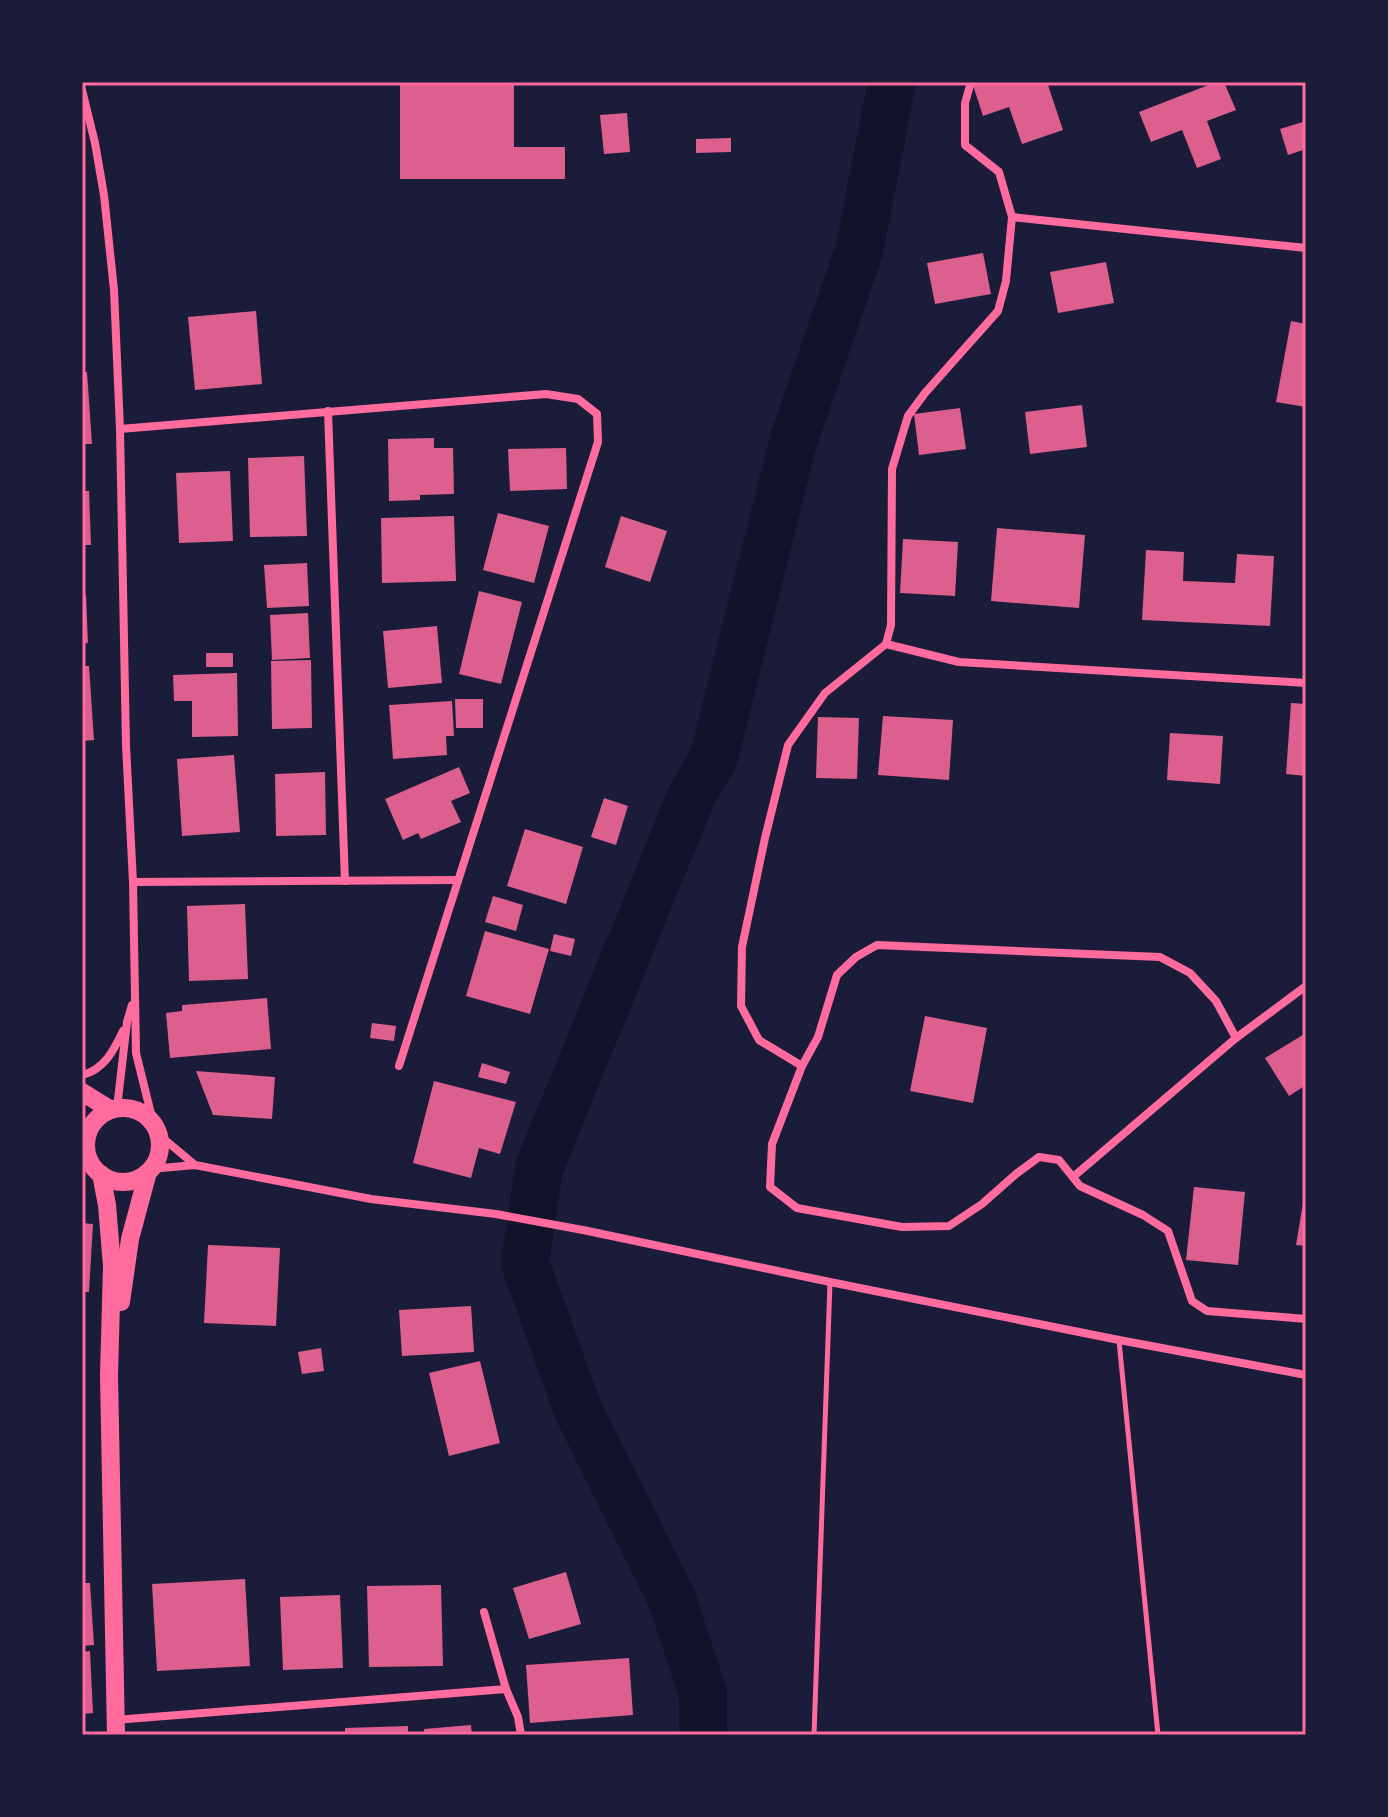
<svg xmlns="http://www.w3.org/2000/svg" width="1388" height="1817" font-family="'Noto Sans',sans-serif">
<rect width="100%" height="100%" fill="#1b1b3a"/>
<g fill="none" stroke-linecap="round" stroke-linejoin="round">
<polyline stroke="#12122b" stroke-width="48" points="703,1735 703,1694 672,1599 578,1410 525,1263 539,1168 691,797 714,757 793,442 859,251 892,82"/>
</g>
<g fill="#dd5f8e">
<polygon points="972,82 1047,82 1063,130 1022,144 1009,107 983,116"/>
<polygon points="1216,82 1224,82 1236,110 1207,121 1221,159 1197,168 1182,130 1151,142 1139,112"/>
<polygon points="514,83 514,147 565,147 565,179 400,179 400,84"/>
<polygon points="627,113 630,152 604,154 600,115"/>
<polygon points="1306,121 1306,149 1288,155 1280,129"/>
<polygon points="731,138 731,152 696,153 696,139"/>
<polygon points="983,253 991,294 935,304 927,263"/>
<polygon points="1106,262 1114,303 1058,313 1050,272"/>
<polygon points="256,311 262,384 195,390 188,317"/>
<polygon points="1291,321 1306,324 1306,407 1276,402"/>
<polygon points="82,372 87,372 92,444 82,444"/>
<polygon points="1082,405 1087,447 1030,454 1025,412"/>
<polygon points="960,408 966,449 919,455 914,414"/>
<polygon points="434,438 434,448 453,448 454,494 420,495 420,500 389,501 388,439"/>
<polygon points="566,448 567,489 510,491 508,449"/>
<polygon points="304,456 307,536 250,537 248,458"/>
<polygon points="230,471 233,541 179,543 176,473"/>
<polygon points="82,491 89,491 91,545 82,545"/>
<polygon points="498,513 549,526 534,583 483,570"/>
<polygon points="454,516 456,581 382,583 381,518"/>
<polygon points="621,516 667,531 650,582 605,567"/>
<polygon points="997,528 1085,535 1079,608 991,601"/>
<polygon points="903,539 958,542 955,596 900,593"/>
<polygon points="1146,550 1184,552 1183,581 1235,583 1237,554 1274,556 1270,626 1142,620"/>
<polygon points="307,563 309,606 267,608 264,565"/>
<polygon points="479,591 522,602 501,684 459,674"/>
<polygon points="82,595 86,595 88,643 82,644"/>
<polygon points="308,613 310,658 272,660 270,615"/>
<polygon points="437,626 442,683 388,688 383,631"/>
<rect x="206" y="653" width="27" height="14"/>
<polygon points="311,660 312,728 272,729 271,661"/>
<polygon points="82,666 89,666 94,740 82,741"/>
<polygon points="237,673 238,736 192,737 192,701 174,701 173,675"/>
<polygon points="455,699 483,699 483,728 456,728"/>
<polygon points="452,701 454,736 446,736 447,755 393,759 389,705"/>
<polygon points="1291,703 1306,704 1306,776 1286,774"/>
<polygon points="883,716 953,720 949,780 878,775"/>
<polygon points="818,717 859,718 857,779 816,778"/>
<polygon points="1170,733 1223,736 1220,784 1167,780"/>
<polygon points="234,755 240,832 182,836 177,759"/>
<polygon points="459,767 470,793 451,801 461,822 421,839 418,833 403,840 385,799"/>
<polygon points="325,772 326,835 276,836 275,774"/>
<polygon points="604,798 628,806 616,845 591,837"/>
<polygon points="525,829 583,847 566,904 507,886"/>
<polygon points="493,896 523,905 516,931 485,922"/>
<polygon points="245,904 248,979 189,981 187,906"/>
<polygon points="485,931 549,949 530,1014 466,996"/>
<polygon points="554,934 575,939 571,956 550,951"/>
<polygon points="267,998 271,1049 170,1058 166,1013 182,1011 182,1005"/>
<polygon points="925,1016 987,1028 973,1103 910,1091"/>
<polygon points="372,1023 396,1026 394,1041 370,1038"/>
<polygon points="1306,1033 1306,1085 1289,1096 1265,1058"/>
<polygon points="482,1063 510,1072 506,1084 478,1077"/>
<polygon points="196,1071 275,1077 272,1119 213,1115"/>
<polygon points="434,1081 516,1102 500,1154 479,1148 471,1178 413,1163"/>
<polygon points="1194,1187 1245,1192 1238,1265 1186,1260"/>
<polygon points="1304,1197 1306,1197 1306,1246 1296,1245"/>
<polygon points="82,1223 93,1224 89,1292 82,1292"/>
<polygon points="208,1245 280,1248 276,1326 204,1323"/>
<polygon points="471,1306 474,1352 402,1356 399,1310"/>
<polygon points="321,1348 324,1371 302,1374 298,1352"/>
<polygon points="480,1361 500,1443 449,1456 429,1373"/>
<polygon points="566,1572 581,1624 529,1639 513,1588"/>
<polygon points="245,1579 250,1666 157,1671 152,1584"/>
<polygon points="82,1583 90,1583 94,1645 82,1646"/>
<polygon points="441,1585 443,1666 369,1667 367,1586"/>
<polygon points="340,1595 343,1668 283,1670 280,1597"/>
<polygon points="90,1651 93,1713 82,1714 82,1652"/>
<polygon points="629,1658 633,1715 530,1723 526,1665"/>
<polygon points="471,1725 472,1735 424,1735 424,1729"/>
<polygon points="408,1726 408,1735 345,1735 345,1728"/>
</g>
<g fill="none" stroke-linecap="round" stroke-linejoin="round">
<g stroke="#ff6b9d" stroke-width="5">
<polyline points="1119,1341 1158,1735"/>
<polyline points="814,1735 830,1283"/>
</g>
<g stroke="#ff6b9d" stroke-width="8">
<polyline points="82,90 95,143 104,195 114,290 120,429 126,745 133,882 136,1053 154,1126"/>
<polyline points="1012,217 1306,248"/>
<polyline points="328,411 345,881"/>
<polyline points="120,429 546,394 578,399 597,414 598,442 399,1066"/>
<polyline points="886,644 959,662 1306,683"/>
<polyline points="133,882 458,880"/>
<polyline points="1236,1038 1216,1001 1190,973 1160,957 877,945 856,957 837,975 818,1037 802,1066 772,1144 770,1187 797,1208 902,1227 949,1226 982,1204 1016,1174 1039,1157 1059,1160 1080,1186 1143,1215 1168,1231 1192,1301 1207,1311 1306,1319"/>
<polyline points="802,1066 759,1040 741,1006 742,947 765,838 788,745 825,693 886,644 891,625 892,469 908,416 925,393 998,311 1006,281 1012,217 999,172 965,145 965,103 971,82"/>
<path d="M82,1075C104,1070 114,1050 123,1031"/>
<polyline points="117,1108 127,1022 132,1005"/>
<polyline points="158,1134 195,1165"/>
<polyline points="150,1169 195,1165 371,1199 496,1214 583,1230 830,1282 1119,1340 1306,1375"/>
<polyline points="1073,1177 1236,1038 1306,986"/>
<polyline points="484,1612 506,1689 518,1717 521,1735"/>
<polyline points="115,1720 506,1689"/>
</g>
<g stroke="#ff6b9d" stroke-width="18">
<polyline points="82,1092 111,1110"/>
<circle cx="123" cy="1145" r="37"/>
<polyline points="101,1174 107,1205 112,1266 109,1376 116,1735"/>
<polyline points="121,1302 130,1239 148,1172"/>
</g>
</g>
<rect width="1388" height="1817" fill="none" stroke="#1b1b3a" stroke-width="168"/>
<rect x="84" y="84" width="1220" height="1649" fill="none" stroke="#ff6b9d" stroke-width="3"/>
</svg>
